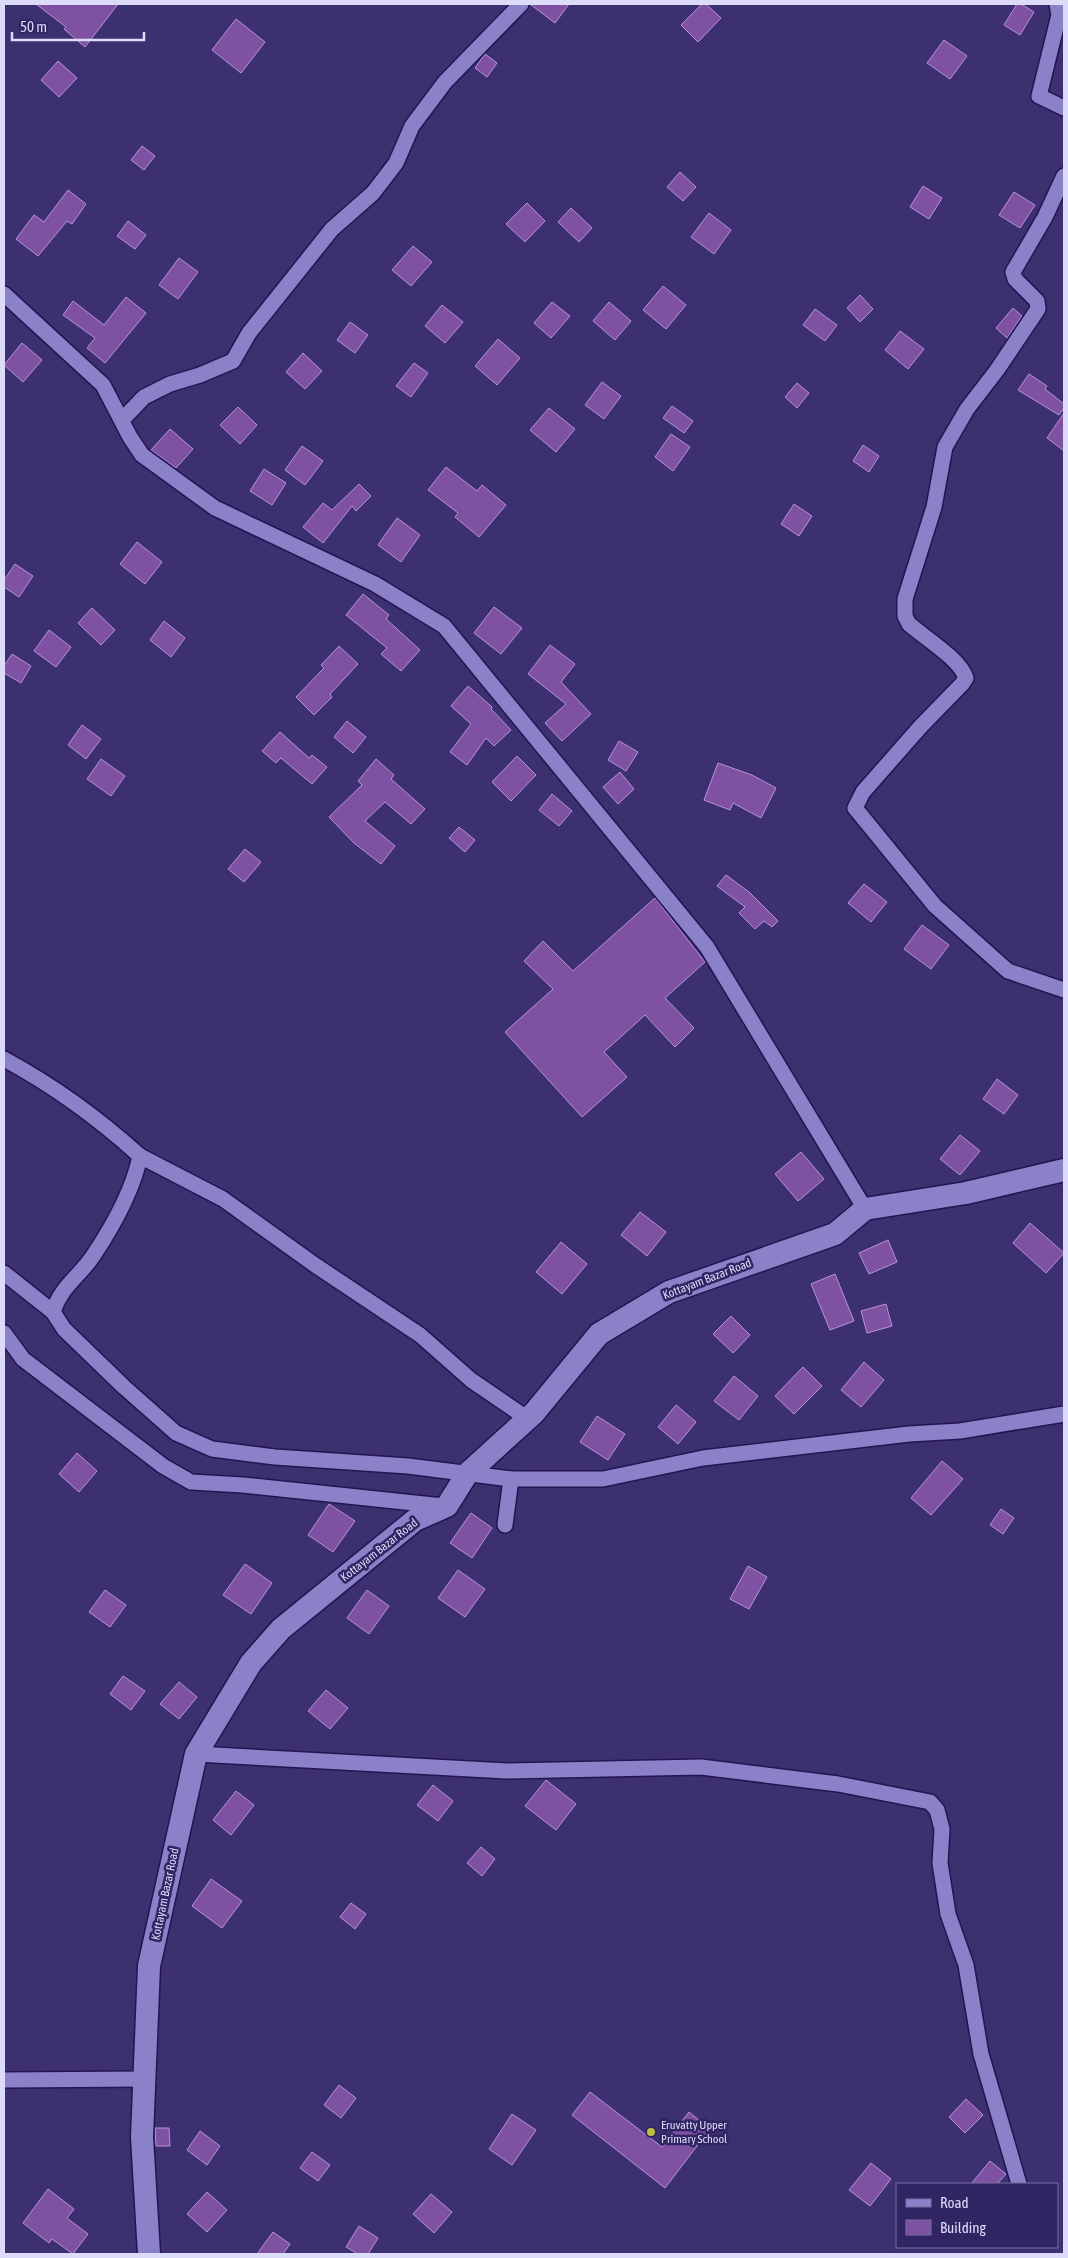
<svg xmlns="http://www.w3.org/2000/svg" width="1068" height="2258" font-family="'Asap Condensed',sans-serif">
<rect width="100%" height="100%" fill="#3c3070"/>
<g fill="#7f51a2" stroke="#b893d8">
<polygon points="36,4 118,4 85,47 64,29 66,27"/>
<polygon points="530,4 569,4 555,23"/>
<polygon points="702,4 706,4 721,18 698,42 681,25"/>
<polygon points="1017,4 1021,4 1034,12 1020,35 1004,25"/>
<polygon points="236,19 265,42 241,73 212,50"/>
<polygon points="944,40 967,56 950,79 927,63"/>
<polygon points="485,54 497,63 487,77 475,68"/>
<polygon points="58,61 77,78 59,97 41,80"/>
<polygon points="142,146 155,156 144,170 131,160"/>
<polygon points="680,172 696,187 683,201 667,187"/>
<polygon points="923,186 942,198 929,219 910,207"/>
<polygon points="68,190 86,204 72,224 67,221 38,256 16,239 34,215 44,222"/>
<polygon points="1014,192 1035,205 1020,228 999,215"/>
<polygon points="527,203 545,221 525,242 506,224"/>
<polygon points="571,208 592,228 579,242 558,222"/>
<polygon points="709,213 731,230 714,254 691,237"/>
<polygon points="128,221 146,235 135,249 117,236"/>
<polygon points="413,246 432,262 411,286 392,270"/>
<polygon points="179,258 198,272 178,299 159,285"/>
<polygon points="663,286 686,305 666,329 643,310"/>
<polygon points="860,295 873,309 860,322 847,308"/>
<polygon points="126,297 146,313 105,363 87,348 95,338 63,315 73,301 104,325"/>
<polygon points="552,302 570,316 551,338 534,323"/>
<polygon points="609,302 631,321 615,340 593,321"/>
<polygon points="442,305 463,322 445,343 425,326"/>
<polygon points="1013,308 1022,316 1007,338 996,328"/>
<polygon points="815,309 837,325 825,341 803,325"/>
<polygon points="350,322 368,335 355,353 337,340"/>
<polygon points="900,331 924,349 908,369 885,350"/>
<polygon points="498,339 520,358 497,385 475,366"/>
<polygon points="22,343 42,360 23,382 4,365"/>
<polygon points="303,353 322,371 305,389 286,372"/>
<polygon points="414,363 428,373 411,397 396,386"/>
<polygon points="1029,374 1047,386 1045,389 1064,404 1064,408 1059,415 1018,390"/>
<polygon points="602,382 621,396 604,419 585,405"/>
<polygon points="797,383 809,393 797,408 785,397"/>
<polygon points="672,406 693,421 684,433 663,418"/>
<polygon points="238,407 257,425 240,444 220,425"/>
<polygon points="549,408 575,429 556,452 530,430"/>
<polygon points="1064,413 1064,451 1047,438"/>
<polygon points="170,429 193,449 176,468 151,450"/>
<polygon points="671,434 690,447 673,471 655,457"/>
<polygon points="863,445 879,456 869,472 853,461"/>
<polygon points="302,446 323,461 305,485 285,470"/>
<polygon points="446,467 477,491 482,485 506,505 479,537 455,517 458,513 428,490"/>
<polygon points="264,469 286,483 272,505 250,491"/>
<polygon points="359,484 371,496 356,511 352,506 323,543 303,527 323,503 332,510"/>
<polygon points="794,504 812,516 799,536 781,524"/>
<polygon points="397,518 420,535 401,562 378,545"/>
<polygon points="137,542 162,562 145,584 120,564"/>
<polygon points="15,564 33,576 19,597 4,587 4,580"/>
<polygon points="363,594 389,615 386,619 420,650 401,671 381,654 387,648 346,615"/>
<polygon points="494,607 522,628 501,654 474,633"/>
<polygon points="92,608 115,630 101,645 78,623"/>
<polygon points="164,621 185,638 171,657 150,640"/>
<polygon points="49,630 71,647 56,667 34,651"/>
<polygon points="550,645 575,664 561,682 591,714 562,741 545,723 566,704 528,674"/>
<polygon points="339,646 358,664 330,694 332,697 314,715 296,697 324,668 321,665"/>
<polygon points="12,654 31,666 21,683 4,673 4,666"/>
<polygon points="468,686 492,707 491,709 511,730 494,746 486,738 467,765 450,752 471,724 451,706"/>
<polygon points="347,721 366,737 353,753 334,737"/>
<polygon points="82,725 101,739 86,759 68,745"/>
<polygon points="280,732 309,758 312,755 327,767 312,784 281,758 276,763 262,751"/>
<polygon points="619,741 638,752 626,771 608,760"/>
<polygon points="517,756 536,775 511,801 492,782"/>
<polygon points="101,759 125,776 111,796 87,779"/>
<polygon points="376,759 394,775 391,779 425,809 411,824 385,802 365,821 395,846 381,864 354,843 329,817 362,785 358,781"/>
<polygon points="718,763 752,775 776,788 761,818 733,803 730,810 704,800"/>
<polygon points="620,772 634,789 618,804 603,787"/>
<polygon points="552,794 572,811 559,826 539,810"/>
<polygon points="459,827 475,840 465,852 449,838"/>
<polygon points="245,849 261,862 244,882 228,869"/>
<polygon points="726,875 749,892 778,921 772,927 764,921 755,929 739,913 745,907 717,886"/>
<polygon points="864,884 887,902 871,922 848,903"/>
<polygon points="655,898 705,962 665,998 694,1028 675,1047 645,1015 604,1052 627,1077 582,1117 505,1032 553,989 524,961 543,941 573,971"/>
<polygon points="922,925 949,945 931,969 904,949"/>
<polygon points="997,1079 1018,1095 1004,1114 983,1099"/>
<polygon points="960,1135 980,1151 960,1175 940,1159"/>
<polygon points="801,1152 824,1179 798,1201 775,1174"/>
<polygon points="640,1212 666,1232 647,1256 621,1235"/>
<polygon points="1030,1223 1064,1253 1046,1273 1013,1243"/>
<polygon points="888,1240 897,1262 869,1274 859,1253"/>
<polygon points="561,1242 587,1264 562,1294 536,1272"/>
<polygon points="835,1274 854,1321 830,1330 811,1284"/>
<polygon points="886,1304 892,1326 867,1333 861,1311"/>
<polygon points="731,1316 750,1335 733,1353 713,1334"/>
<polygon points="864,1362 884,1380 861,1407 841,1390"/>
<polygon points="803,1367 822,1386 794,1414 775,1396"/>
<polygon points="734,1376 758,1396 739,1420 714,1401"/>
<polygon points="676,1405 696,1422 678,1444 658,1427"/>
<polygon points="597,1416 625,1434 608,1460 580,1442"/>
<polygon points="77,1453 97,1471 79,1492 59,1474"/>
<polygon points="942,1461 963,1479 931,1515 911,1498"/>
<polygon points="329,1504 355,1521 333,1552 308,1535"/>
<polygon points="1001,1509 1014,1518 1003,1534 990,1525"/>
<polygon points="471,1513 492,1528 472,1558 450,1543"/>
<polygon points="245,1564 272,1583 251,1614 223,1595"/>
<polygon points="748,1566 767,1577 749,1609 730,1599"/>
<polygon points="458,1570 485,1589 465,1617 438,1598"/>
<polygon points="105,1590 126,1605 110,1627 89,1612"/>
<polygon points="367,1590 389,1606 369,1634 347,1618"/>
<polygon points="123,1676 145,1691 131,1710 110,1694"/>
<polygon points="179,1682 197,1697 179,1719 160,1704"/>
<polygon points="326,1690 348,1708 330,1729 308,1711"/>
<polygon points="546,1780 576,1804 556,1830 525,1806"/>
<polygon points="433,1785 453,1801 438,1821 417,1805"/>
<polygon points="236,1791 254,1805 231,1835 213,1820"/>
<polygon points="481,1847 495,1859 482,1876 467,1863"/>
<polygon points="211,1879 242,1901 222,1928 192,1906"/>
<polygon points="351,1903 366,1914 355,1929 340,1917"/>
<polygon points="339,2085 356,2098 341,2118 324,2105"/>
<polygon points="590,2092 662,2147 689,2112 710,2129 665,2188 572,2115"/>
<polygon points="966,2099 983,2115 965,2133 949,2117"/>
<polygon points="512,2114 536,2130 512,2165 489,2149"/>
<polygon points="155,2128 169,2128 170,2146 156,2146"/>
<polygon points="200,2131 220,2146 207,2165 187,2150"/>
<polygon points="312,2152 330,2165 318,2181 300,2168"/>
<polygon points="990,2161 1006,2174 997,2184 971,2184"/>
<polygon points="871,2163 891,2179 870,2206 849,2190"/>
<polygon points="48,2189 74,2209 67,2218 88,2234 73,2254 52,2239 49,2243 23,2223"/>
<polygon points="207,2192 227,2210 207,2232 187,2214"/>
<polygon points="431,2194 452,2212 434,2233 413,2214"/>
<polygon points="359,2226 378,2238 368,2254 358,2254 346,2247"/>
<polygon points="273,2232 290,2244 283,2254 257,2254"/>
</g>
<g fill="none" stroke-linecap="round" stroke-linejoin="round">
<defs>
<g id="street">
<polyline points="1057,4 1059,15 1039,96 1064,108"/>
<path d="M1064,176L1045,217L1013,272L1015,279L1037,301L1038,309L997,370L967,409L945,447L934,507L905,599V616L909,624C925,638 960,659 966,678L962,684L921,726L863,792L855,808L935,906L1008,971L1064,990"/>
<polyline points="4,294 103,385 130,437 142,455 215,508 375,584 444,626 707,947 865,1209"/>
<polyline points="122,420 144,397 170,384 200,375 233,361 249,333 332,229 373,193 396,163 412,126 445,82 521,4"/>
<path d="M4,1059C54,1086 98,1118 140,1156C133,1191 113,1226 93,1256C79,1277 61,1286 53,1312"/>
<polyline points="140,1156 223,1199 315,1265 420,1335 471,1380 528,1419"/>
<polyline points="4,1273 53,1312 64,1329 124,1387 176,1433 212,1449 275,1457 408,1466 511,1479 603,1479 703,1458 909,1434 960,1431 1064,1414"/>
<polyline points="4,1333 23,1359 163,1466 191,1482 243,1485 443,1506"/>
<polyline points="505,1525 511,1479"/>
<polyline points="196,1754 507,1771 701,1767 838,1784 930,1802 937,1810 942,1829 940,1863 948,1914 966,1965 981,2054 1019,2184"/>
<polyline points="4,2080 145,2079"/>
</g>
<polyline id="secondary" points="149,2254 142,2137 149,1966 196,1754 251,1663 281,1629 415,1520 447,1506 467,1474 534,1413 599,1334 669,1292 835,1234 865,1209 966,1193 1064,1170"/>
</defs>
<use href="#street" stroke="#241452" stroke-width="18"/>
<use href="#secondary" stroke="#241452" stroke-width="25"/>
<use href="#street" stroke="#8a81c8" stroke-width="15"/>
<use href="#secondary" stroke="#8a81c8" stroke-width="22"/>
</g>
<circle fill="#bfbe41" stroke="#322564" stroke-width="2" cx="651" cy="2132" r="5"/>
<g text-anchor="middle" stroke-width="5" stroke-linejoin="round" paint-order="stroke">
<g font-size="12" fill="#dddbfa" stroke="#322564">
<text transform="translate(707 1279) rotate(-21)" y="4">Kottayam Bazar Road</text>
<text transform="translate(379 1550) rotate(-38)" y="4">Kottayam Bazar Road</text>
<text transform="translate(165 1894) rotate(-78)" y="4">Kottayam Bazar Road</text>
</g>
<g font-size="12" fill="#dddbfa" stroke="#322564" text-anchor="start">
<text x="661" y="2129">Eruvatty Upper<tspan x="661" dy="14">Primary School</tspan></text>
</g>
</g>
<rect width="1068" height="2258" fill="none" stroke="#dddbfa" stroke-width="10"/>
<rect x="896" y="2183" width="162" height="65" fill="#322564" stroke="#766ea0"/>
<rect x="906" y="2199" width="25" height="8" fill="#8a81c8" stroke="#766ea0"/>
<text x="940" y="2208" font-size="15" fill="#dddbfa">Road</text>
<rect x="906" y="2220" width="25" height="15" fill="#7f51a2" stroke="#766ea0"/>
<text x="940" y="2233" font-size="15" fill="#dddbfa">Building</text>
<path d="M12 32v8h132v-8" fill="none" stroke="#dddbfa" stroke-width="2.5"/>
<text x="20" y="32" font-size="15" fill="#dddbfa" stroke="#322564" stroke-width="4" paint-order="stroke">50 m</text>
</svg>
